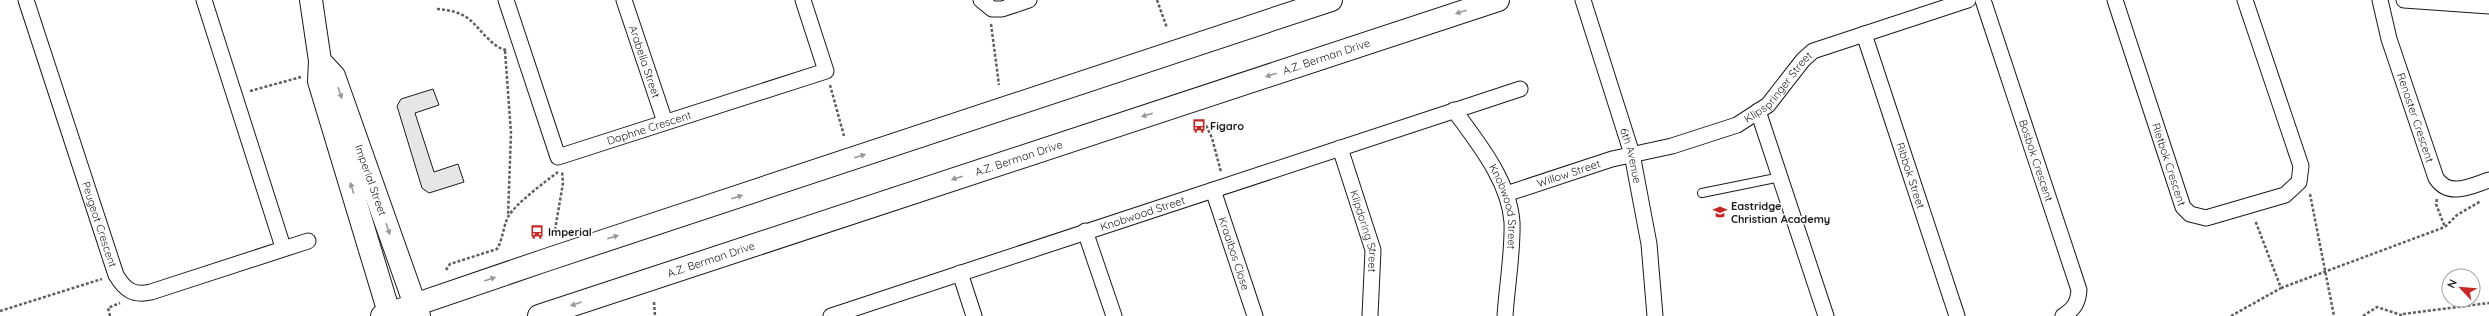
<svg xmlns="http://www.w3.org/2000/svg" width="2489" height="316" font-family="Quicksand,sans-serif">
<rect width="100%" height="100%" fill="#fff"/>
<polygon fill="#e6e6e6" stroke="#1a1a1a" points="433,89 439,105 415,113 434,172 458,164 464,182 429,193 422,188 397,106 401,99"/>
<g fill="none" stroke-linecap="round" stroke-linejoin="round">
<defs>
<polyline id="lane" points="1702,193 1781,177"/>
<g id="street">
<path id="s1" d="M26,0L116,275C125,290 133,296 151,292L308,241"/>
<polyline points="204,0 283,247"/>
<path id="s2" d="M506,0L558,157L826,71L803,0"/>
<path id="s3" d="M624,0L665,122"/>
<polyline points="981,0 992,9 1002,9 1029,0"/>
<path id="s4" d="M1583,0L1632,154L1649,244L1655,316"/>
<path id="s5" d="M1983,0L2079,290C2078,303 2074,309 2063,316"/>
<path id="s6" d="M2115,0L2183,207L2190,214L2206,218L2285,195L2299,182L2301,166L2245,0"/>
<path id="s7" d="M2380,0L2389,39L2436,178C2449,198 2471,186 2489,180"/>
<polyline points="2404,0 2489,6"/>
<path id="s8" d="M1864,34L1957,316"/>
<path id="s9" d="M1454,110C1477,142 1509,180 1512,222C1513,252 1507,285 1505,316"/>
<polyline points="1758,111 1826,316"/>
<path id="s10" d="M1340,148L1373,250L1370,316"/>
<path id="s11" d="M1213,190L1255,316"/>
<path id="s12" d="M1506,194L1612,159L1672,146L1737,125L1768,105L1803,60L1813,51L1968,0"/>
<polyline points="1085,231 1114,316"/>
<polyline points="960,273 974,316"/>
<path id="s13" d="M831,316L1520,89"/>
</g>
<g id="secondary">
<polyline points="311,0 320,61 319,81 390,316"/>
<path id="s14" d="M320,61L334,76L419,316"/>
<polyline points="382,316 546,260 1331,0"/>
<path id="s15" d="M539,316L1498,0"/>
</g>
</defs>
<use href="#lane" stroke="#1a1a1a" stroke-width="10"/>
<use href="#street" stroke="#1a1a1a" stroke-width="17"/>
<use href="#secondary" stroke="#1a1a1a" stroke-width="24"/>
<g stroke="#5f5f5f" stroke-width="2.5" stroke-dasharray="3 2" stroke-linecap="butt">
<polyline points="1157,0 1167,28"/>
<path d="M437,9C449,10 461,12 470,20C480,28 493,49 507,50"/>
<polyline points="991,24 999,85"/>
<polyline points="505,51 511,133 508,216"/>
<polyline points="830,85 844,136"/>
<polyline points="250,91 301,77"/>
<polyline points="1204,121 1212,138 1221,172"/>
<polyline points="2310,194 2334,316"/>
<polyline points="2437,199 2436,204 2445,227"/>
<polyline points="555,230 563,183 562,171"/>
<path d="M446,270L450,264L497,249C503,239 503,227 508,217C516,203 545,182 558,172"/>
<polyline points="2281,288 2445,227 2457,215 2481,201"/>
<polyline points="654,302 655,316"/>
<polyline points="0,311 102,279"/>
<polyline points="2403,314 2489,303"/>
<polyline points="110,316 108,308 120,303"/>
<polyline points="2231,316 2281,288 2255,220"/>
<polyline points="2363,316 2377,307 2404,316"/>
</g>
<use href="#lane" stroke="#fff" stroke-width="8"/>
<use href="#street" stroke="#fff" stroke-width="15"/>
<use href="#secondary" stroke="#fff" stroke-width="22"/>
</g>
<defs><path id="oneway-solid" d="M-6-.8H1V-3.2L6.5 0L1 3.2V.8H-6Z"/></defs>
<g fill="#989898">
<use href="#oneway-solid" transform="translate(1461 12) rotate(162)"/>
<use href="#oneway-solid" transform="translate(1271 75) rotate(162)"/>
<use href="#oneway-solid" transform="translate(340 93) rotate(71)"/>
<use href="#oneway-solid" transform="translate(1147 115) rotate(162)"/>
<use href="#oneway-solid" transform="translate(860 156) rotate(-18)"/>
<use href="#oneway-solid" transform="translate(957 178) rotate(162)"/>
<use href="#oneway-solid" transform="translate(352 188) rotate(-107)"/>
<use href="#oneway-solid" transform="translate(737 197) rotate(-18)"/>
<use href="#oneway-solid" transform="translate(388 229) rotate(71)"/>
<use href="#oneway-solid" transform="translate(613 237) rotate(-18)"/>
<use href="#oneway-solid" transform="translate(490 279) rotate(-19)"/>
<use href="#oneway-solid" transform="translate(576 304) rotate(161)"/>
</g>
<defs>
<symbol id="bus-bare" viewBox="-9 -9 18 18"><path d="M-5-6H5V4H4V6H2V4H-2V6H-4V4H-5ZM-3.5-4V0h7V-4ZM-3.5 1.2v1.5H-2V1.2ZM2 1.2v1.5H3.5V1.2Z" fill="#c62828" stroke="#fff" stroke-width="2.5" paint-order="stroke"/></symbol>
<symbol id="school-bare" viewBox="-9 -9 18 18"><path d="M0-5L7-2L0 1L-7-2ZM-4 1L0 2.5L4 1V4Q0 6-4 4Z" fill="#c62828" stroke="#fff" stroke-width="2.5" paint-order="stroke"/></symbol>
</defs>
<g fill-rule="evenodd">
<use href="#bus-bare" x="1189" y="116" width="20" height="20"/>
<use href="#school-bare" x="1710" y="202" width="20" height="20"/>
<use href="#bus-bare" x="527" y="222" width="20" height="20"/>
</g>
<g text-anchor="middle" stroke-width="3" stroke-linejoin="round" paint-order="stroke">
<g font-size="11" fill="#1a1a1a" stroke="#fff">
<text dy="4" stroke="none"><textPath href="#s15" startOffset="829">A.Z. Berman Drive</textPath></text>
<text dy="4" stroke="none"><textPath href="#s3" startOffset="65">Arabella Street</textPath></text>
<text dy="4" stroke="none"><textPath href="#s12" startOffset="298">Klipspringer Street</textPath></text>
<text dy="4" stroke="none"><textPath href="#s7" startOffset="123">Renoster Crescent</textPath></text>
<text dy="4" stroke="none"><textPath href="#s2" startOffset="261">Daphne Crescent</textPath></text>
<text dy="4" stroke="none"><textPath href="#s4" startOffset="163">6th Avenue</textPath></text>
<text dy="4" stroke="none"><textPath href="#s15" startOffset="505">A.Z. Berman Drive</textPath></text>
<text dy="4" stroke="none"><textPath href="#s5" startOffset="169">Bosbok Crescent</textPath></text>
<text dy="4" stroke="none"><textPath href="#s6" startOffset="173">Rietbok Crescent</textPath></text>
<text dy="4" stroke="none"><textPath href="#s12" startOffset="66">Willow Street</textPath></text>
<text dy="4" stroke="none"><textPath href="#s8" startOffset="149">Ribbok Street</textPath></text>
<text dy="4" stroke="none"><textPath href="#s14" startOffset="131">Imperial Street</textPath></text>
<text dy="4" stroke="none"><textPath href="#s9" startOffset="111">Knobwood Street</textPath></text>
<text dy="4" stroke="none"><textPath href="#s13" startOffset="328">Knobwood Street</textPath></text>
<text dy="4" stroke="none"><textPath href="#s1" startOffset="236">Peugeot Crescent</textPath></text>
<text dy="4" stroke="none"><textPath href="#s10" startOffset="87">Klipdoring Street</textPath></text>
<text dy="4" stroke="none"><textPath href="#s11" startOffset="67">Kraaibos Close</textPath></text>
<text dy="4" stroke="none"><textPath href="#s15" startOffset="181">A.Z. Berman Drive</textPath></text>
</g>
<g font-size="11" font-weight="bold" fill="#1a1a1a" stroke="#fff" text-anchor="start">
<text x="1210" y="130">Figaro</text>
<text x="1731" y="210">Eastridge<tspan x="1731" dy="13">Christian Academy</tspan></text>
<text x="548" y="236">Imperial</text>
</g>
</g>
<g transform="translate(2461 288) rotate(296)"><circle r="19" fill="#ffffff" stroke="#a3a3a3"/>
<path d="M0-3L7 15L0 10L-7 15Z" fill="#c62828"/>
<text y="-6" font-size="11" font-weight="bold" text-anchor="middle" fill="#1a1a1a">N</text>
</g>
</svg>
